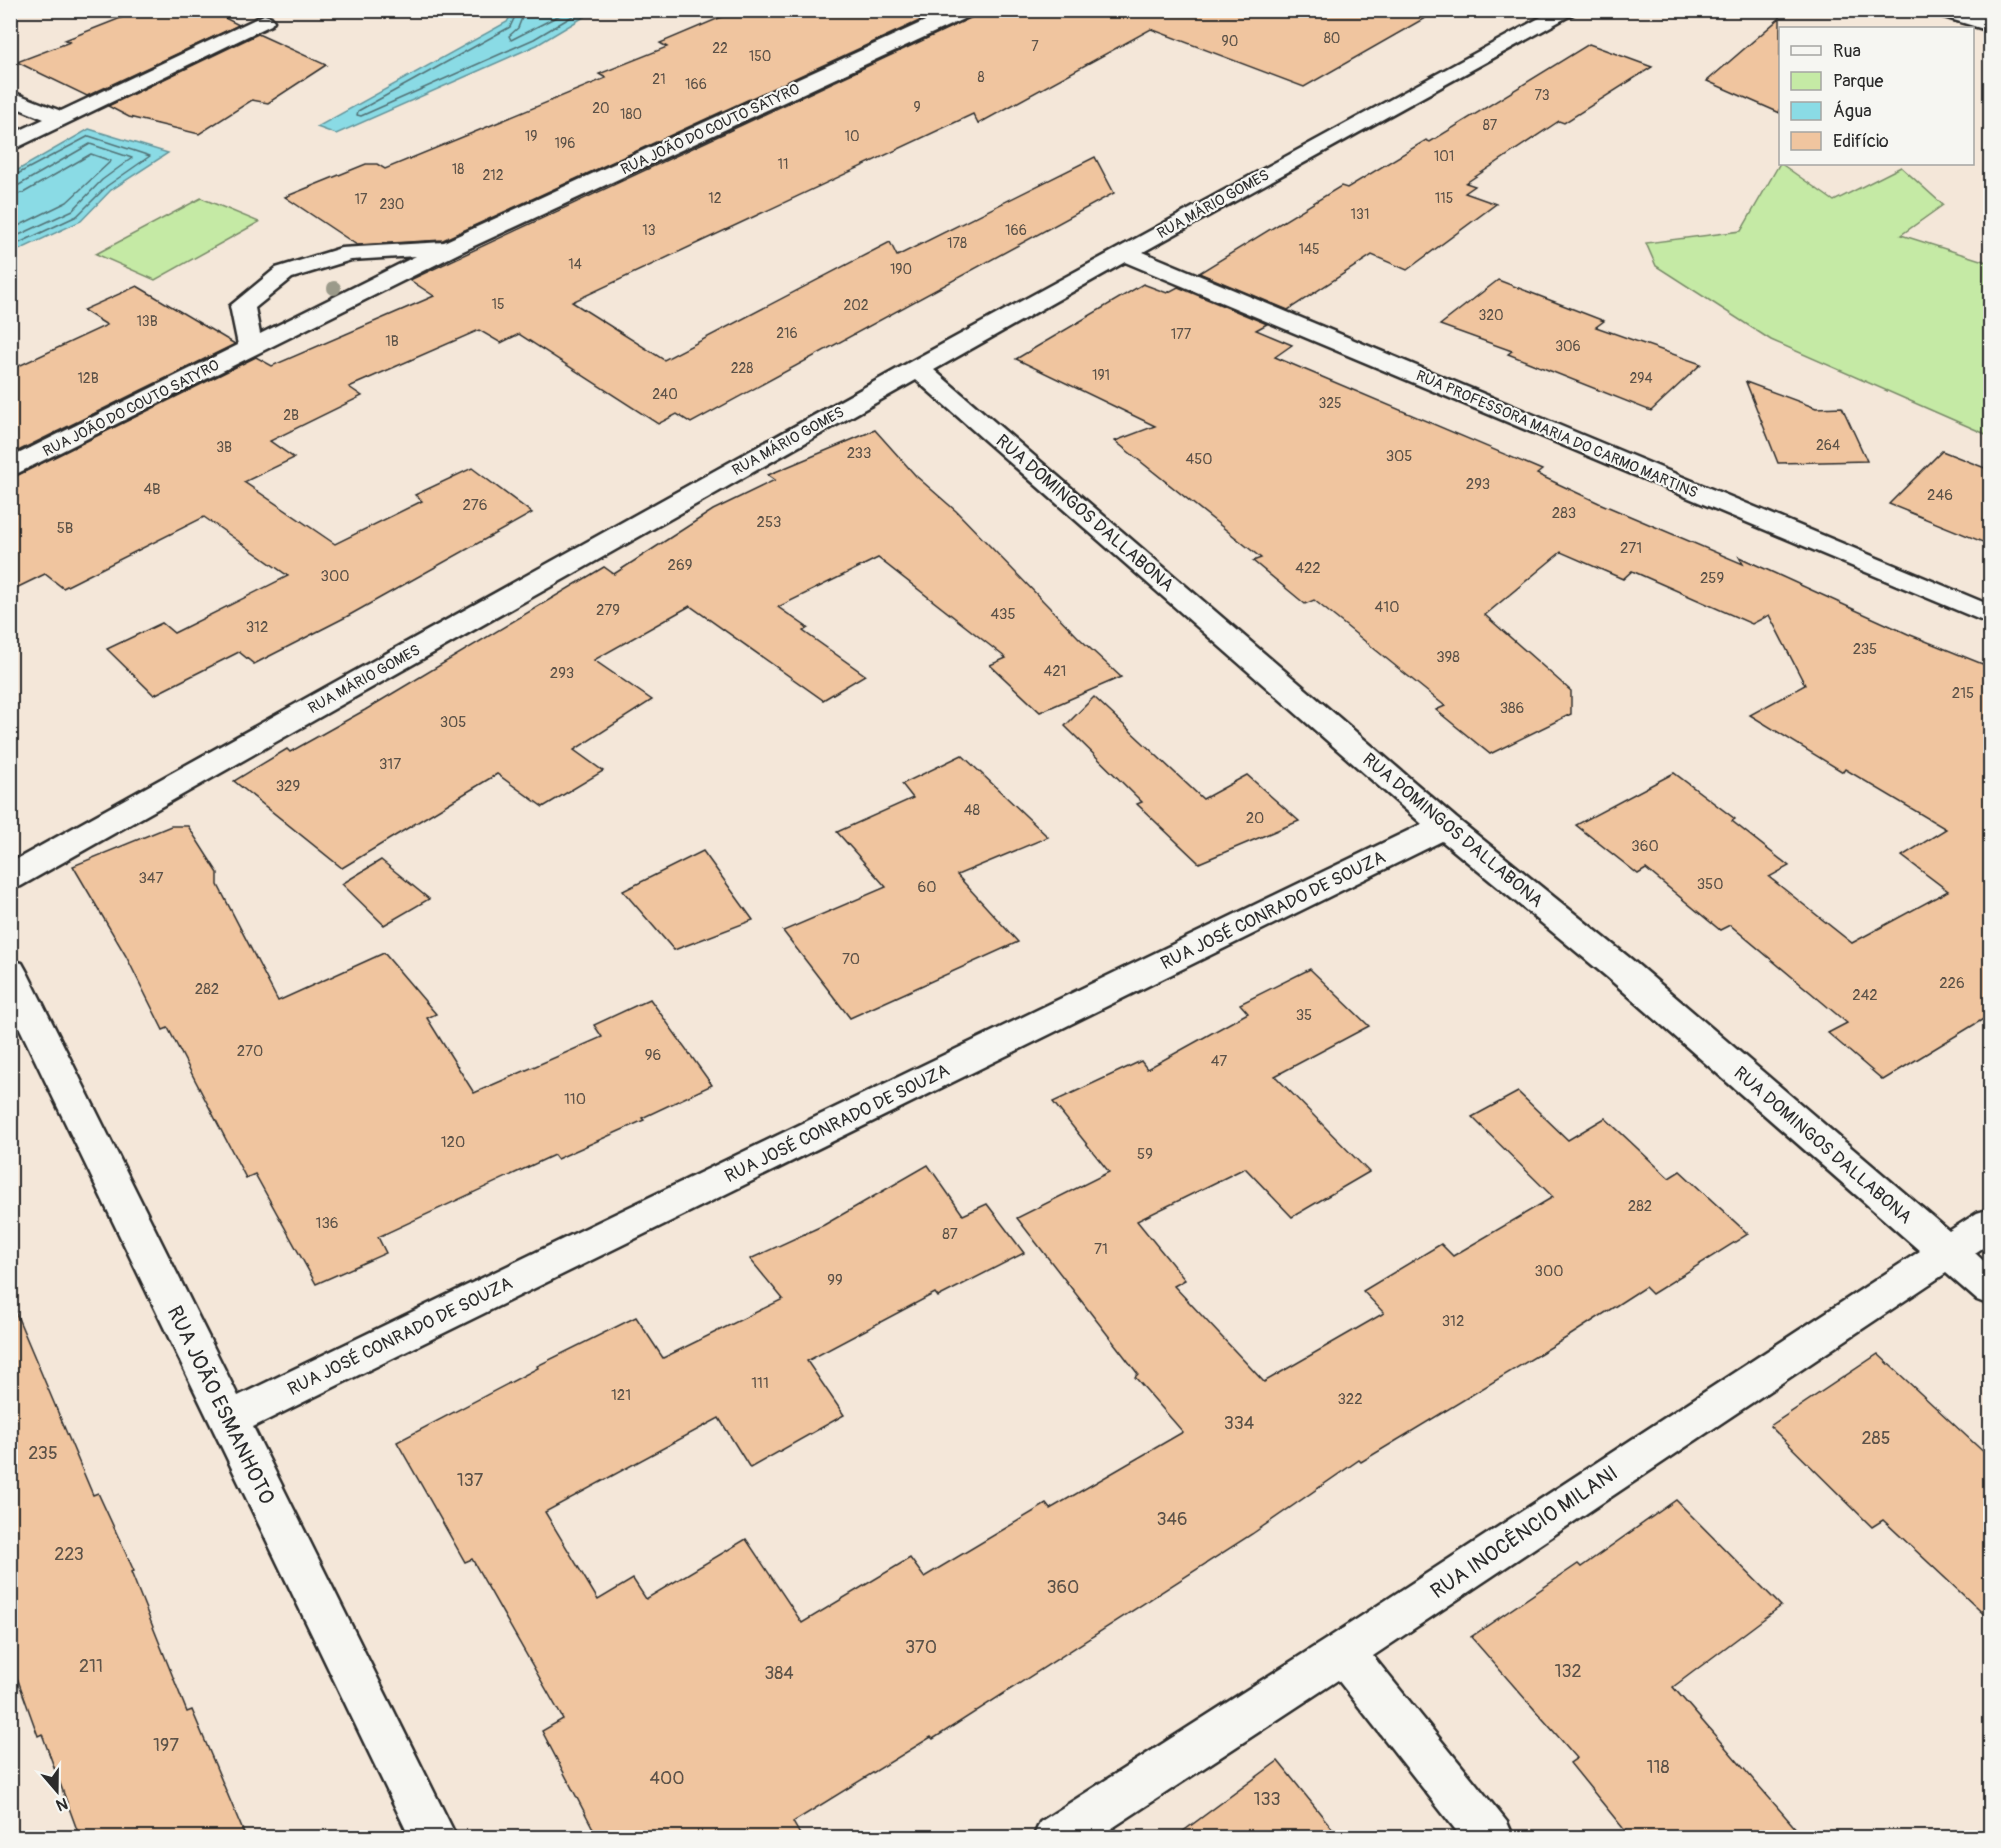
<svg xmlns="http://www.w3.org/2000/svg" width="2001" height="1848" font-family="Pangolin,sans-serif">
<rect width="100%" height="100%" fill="#f4e7d9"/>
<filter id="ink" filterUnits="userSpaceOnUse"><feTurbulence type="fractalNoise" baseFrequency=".0167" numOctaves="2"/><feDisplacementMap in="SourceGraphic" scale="12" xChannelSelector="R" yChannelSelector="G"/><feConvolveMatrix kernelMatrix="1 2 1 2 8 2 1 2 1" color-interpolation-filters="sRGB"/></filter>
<g filter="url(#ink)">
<g fill="#c5eaa5" stroke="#788a68" stroke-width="1.5">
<polygon points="1780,163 1834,201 1901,167 1943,205 1901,235 1990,263 1990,436 1771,340 1656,266 1646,243 1741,231"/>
<polygon points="201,198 259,222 155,280 96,254"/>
</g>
<g fill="#8adbe5" stroke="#64959b" stroke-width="1.5">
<polygon points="513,11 594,11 537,45 336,134 317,127 507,22"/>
<polygon points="89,129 168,153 111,190 81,221 19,250 11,247 11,174"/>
</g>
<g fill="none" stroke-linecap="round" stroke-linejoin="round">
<g stroke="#517175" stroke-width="1.5">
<polyline points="518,10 510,27 358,111 357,115 361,116 534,39 583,10"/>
<polyline points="525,10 518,28 509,36 511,40 570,10"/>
<polyline points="10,178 89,136 150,156 107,186 77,216 19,243 10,242"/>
<polyline points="10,186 19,185 90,144 132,158 102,180 73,210 19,235 10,234"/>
<polyline points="10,195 23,193 91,154 111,161 67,202 18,226 10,225"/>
</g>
</g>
<g fill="#f0c59f" stroke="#2b2b2b" stroke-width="1.5">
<polygon points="141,10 209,10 239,25 87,96 17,62 70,42 65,40"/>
<polygon points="738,10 943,10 443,240 357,245 285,197 366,164 377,164 385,169 606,78 599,74 667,47 660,43"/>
<polygon points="979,10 1439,10 1304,87 1151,29 978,124 973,114 572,302 664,360 890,242 897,256 1095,157 1114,193 691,423 677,414 658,424 519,334 501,343 479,330 349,387 362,396 270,441 294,458 244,482 335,544 422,501 415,495 472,468 532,513 346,617 254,664 239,652 154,695 107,649 162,623 174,633 288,576 204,517 63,588 45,574 10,591 10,479 256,357 272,366 434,296 410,280 975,16"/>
<polygon points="1780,18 1780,113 1707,81"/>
<polygon points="258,34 326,65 268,103 252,100 199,134 129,117 108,106"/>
<polygon points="1589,44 1652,67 1564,123 1559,121 1466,183 1475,186 1465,193 1496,204 1407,270 1372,255 1288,310 1199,273 1341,186 1347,188 1426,140 1430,142"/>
<polygon points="1498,280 1604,321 1596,327 1701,364 1651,411 1508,354 1512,351 1440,325"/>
<polygon points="1143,284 1167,293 1178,287 1267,324 1256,330 1292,345 1275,357 1542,470 1537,474 1599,503 1743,564 1739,557 1908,634 1990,667 1990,1015 1883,1080 1828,1033 1847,1023 1730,925 1720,930 1646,869 1638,874 1576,825 1674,773 1735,819 1732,821 1789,866 1769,877 1852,943 1948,891 1902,856 1946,829 1845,769 1843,772 1750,715 1805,685 1769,615 1752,624 1632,571 1623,579 1561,552 1485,615 1571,691 1571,714 1490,754 1436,710 1445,706 1314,600 1305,604 1253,561 1261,558 1115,441 1155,426 1016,359"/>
<polygon points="137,286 235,344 10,455 10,370 107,325 83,310"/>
<polygon points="1746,382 1816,408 1842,407 1867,461 1778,463"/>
<polygon points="875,430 916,476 956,511 1079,638 1121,677 1040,712 990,665 1006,658 878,558 778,607 808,628 803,631 865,675 823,700 690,606 594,660 652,700 574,750 603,771 543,807 497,774 342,868 234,781 287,749 290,752 365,710 604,567 614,574 713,510 775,480 768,475"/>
<polygon points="1942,451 1990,470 1990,545 1889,504"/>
<polygon points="1094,697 1203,799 1247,775 1299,821 1199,863 1137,804 1142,802 1065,726"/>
<polygon points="962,755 1048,837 957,875 1018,942 850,1018 783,931 886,887 837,832 913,798 902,784"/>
<polygon points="171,826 188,826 218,873 218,885 278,1001 384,953 436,1014 427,1018 474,1093 602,1037 594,1025 650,999 712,1085 642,1118 644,1120 557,1159 554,1155 378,1237 386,1253 316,1284 255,1174 246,1178 168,1028 163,1030 126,956 73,866"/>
<polygon points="703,851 753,920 674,950 623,891"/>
<polygon points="381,860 429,899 384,925 342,884"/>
<polygon points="1310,969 1369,1026 1275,1076 1369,1172 1292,1217 1245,1168 1137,1221 1185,1280 1174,1286 1264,1382 1384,1313 1363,1291 1441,1244 1453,1256 1553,1197 1472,1117 1518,1092 1568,1140 1605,1118 1669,1178 1680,1171 1748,1234 1652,1294 1645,1287 1566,1338 1361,1462 1359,1460 1252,1534 933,1739 931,1737 793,1822 802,1838 598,1838 542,1731 563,1719 472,1559 465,1562 397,1442 538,1368 537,1366 636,1317 663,1358 783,1299 750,1259 824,1225 928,1165 963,1215 987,1204 1024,1253 938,1297 935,1293 807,1361 844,1415 750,1468 719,1418 545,1512 598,1600 633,1579 646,1599 746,1539 802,1623 910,1558 924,1577 1046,1504 1050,1509 1183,1432 1135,1377 1138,1374 1017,1218 1109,1172 1053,1102 1141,1061 1147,1069 1248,1013 1240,1004"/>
<polygon points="10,1299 93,1495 98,1493 134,1571 131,1572 187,1712 192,1710 246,1838 80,1838 42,1734 38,1736 10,1658"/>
<polygon points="1878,1354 1990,1458 1990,1620 1883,1520 1872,1527 1770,1426"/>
<polygon points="1676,1500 1781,1606 1673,1687 1804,1838 1631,1838 1570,1763 1577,1758 1471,1637 1578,1564 1581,1567"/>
<polygon points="1278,1761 1340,1838 1174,1838"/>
</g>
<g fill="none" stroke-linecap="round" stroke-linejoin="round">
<defs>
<g id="street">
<path d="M949,10H977L974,14L461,252L10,477V458L238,345L230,306L276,268L341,248L444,242ZM416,256L260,334L255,308L292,278L351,260Z"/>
<polygon points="1554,10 1580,10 1143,252 1990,605 1990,624 1125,262 934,370 1456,818 1631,959 1949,1231 1977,1213 1990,1209 1990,1243 1975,1253 1990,1267 1990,1305 1977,1300 1946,1273 1373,1656 1507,1822 1514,1838 1462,1838 1338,1680 1097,1838 1033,1838 1040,1822 1328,1638 1920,1251 1607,977 1442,841 253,1427 457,1838 410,1838 10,1008 10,960 22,963 27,972 238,1396 1422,824 916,380 21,886 10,889 10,863 908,363"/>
<polygon points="264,15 271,17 274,21 271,25 10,151 10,135 44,119 10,105 10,91 61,111"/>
</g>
<polygon id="secondary" points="1931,10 1964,10 1990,19 1990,31 1934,14"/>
</defs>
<use href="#street" stroke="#2b2b2b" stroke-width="5"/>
<use href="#secondary" stroke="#2b2b2b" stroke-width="5"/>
<use href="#street" fill="#f6f6f2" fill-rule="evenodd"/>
<use href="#secondary" fill="#f6f6f2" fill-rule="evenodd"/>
</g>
<circle fill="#9b9a8a" cx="334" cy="288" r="7"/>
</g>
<g text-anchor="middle" stroke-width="4.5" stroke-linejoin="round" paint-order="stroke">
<g font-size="14" fill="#5c5248">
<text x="1332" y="43">80</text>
<text x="1230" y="46">90</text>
<text x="1035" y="51">7</text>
<text x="720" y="53">22</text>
<text x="760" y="61">150</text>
<text x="981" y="82">8</text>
<text x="659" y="84">21</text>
<text x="696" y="89">166</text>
<text x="1542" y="100">73</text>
<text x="917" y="112">9</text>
<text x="601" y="113">20</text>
<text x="631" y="119">180</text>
<text x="1490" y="130">87</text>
<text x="531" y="141">19</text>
<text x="852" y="141">10</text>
<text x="565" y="148">196</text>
<text x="1444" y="161">101</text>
<text x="783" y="169">11</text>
<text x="458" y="174">18</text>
<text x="493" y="180">212</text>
<text x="715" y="203">12</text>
<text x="1444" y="203">115</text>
<text x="361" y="204">17</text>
<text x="392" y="209">230</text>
<text x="1360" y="219">131</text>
<text x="649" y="235">13</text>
<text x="1016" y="235">166</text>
<text x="957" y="248">178</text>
<text x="1309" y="254">145</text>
<text x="575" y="269">14</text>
<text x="901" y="274">190</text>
<text x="498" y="309">15</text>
<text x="856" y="310">202</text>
<text x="1491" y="320">320</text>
<text x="147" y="326">13B</text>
<text x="787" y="338">216</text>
<text x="1181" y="339">177</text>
<text x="392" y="346">1B</text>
<text x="1568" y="351">306</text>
<text x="742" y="373">228</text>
<text x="1101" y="380">191</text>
<text x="88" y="383">12B</text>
<text x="1641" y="383">294</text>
<text x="665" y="399">240</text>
<text x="1330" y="408">325</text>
<text x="291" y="420">2B</text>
<text x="1828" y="450">264</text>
<text x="224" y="452">3B</text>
</g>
<g font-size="15" fill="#2b2b2b" stroke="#f6f6f2">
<text transform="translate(710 129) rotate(-25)" y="5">RUA JOÃO DO COUTO SATYRO</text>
<text transform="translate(1213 204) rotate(-29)" y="5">RUA MÁRIO GOMES</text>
<text transform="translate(131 408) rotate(-27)" y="5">RUA JOÃO DO COUTO SATYRO</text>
<text transform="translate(1557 434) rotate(23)" y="5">RUA PROFESSORA MARIA DO CARMO MARTINS</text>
<text transform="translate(788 441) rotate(-29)" y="5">RUA MÁRIO GOMES</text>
<text transform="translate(364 679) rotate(-29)" y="5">RUA MÁRIO GOMES</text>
</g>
<g font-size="15" fill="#5c5248">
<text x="859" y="458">233</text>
<text x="1399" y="461">305</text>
<text x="1199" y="464">450</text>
<text x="1478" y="489">293</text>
<text x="152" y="494">4B</text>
<text x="1940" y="500">246</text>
<text x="475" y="510">276</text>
<text x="1564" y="518">283</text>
<text x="769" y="527">253</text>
<text x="65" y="533">5B</text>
<text x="1631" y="553">271</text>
<text x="680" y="570">269</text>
<text x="1308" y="573">422</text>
<text x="335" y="581">300</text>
<text x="1712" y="583">259</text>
<text x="1387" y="612">410</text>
<text x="608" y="615">279</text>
<text x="1003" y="619">435</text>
<text x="257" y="632">312</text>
<text x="1865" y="654">235</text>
<text x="1448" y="662">398</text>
<text x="1055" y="676">421</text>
<text x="562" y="678">293</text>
<text x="1963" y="698">215</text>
<text x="1512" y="713">386</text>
<text x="453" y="727">305</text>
<text x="390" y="769">317</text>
<text x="288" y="791">329</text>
<text x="972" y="815">48</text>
<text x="1255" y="823">20</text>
<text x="1645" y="851">360</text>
<text x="151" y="883">347</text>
<text x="1710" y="889">350</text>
<text x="927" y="892">60</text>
<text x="851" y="964">70</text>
<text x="1952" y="988">226</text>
<text x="207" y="994">282</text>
<text x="1865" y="1000">242</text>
<text x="1304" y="1020">35</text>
<text x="250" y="1056">270</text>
<text x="653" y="1060">96</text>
<text x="1219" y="1066">47</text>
<text x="575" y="1104">110</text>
<text x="453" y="1147">120</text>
<text x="1145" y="1159">59</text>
<text x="1640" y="1211">282</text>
<text x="327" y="1228">136</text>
<text x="950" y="1239">87</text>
<text x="1101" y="1254">71</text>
<text x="1549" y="1276">300</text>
<text x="835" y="1285">99</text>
<text x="1453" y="1326">312</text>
<text x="760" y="1388">111</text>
<text x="621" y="1400">121</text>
<text x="1350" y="1404">322</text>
</g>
<g font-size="18" fill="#2b2b2b" stroke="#f6f6f2">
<text transform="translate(1085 513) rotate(41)" y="6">RUA DOMINGOS DALLABONA</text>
<text transform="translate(1453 830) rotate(40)" y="6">RUA DOMINGOS DALLABONA</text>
<text transform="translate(1273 910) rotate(-26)" y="6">RUA JOSÉ CONRADO DE SOUZA</text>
<text transform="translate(837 1123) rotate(-26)" y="6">RUA JOSÉ CONRADO DE SOUZA</text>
<text transform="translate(1823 1145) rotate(41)" y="6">RUA DOMINGOS DALLABONA</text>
<text transform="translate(400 1336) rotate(-26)" y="6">RUA JOSÉ CONRADO DE SOUZA</text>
</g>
<g font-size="18" fill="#5c5248">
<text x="1239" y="1429">334</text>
<text x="1876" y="1444">285</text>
<text x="43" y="1459">235</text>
<text x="470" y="1486">137</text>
<text x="1172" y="1525">346</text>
<text x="69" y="1560">223</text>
<text x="1063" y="1593">360</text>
<text x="921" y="1653">370</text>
<text x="91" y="1672">211</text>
<text x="1568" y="1677">132</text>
<text x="779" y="1679">384</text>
<text x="166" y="1751">197</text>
<text x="1658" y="1773">118</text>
<text x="667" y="1784">400</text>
<text x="1267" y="1805">133</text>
</g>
<g font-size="21" fill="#2b2b2b" stroke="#f6f6f2">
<text transform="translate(221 1405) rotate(64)" y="7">RUA JOÃO ESMANHOTO</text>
<text transform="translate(1524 1532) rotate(-34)" y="7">RUA INOCÊNCIO MILANI</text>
</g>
</g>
<rect width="2001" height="1848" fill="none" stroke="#f6f6f2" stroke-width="36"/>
<rect x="18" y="18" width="1965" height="1812" fill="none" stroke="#2b2b2b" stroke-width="2" filter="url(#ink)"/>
<rect x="1779" y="27" width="195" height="138" fill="#f6f6f2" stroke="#a5a5a2" stroke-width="1.5"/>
<rect x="1791" y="46" width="30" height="9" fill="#f6f6f2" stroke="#a5a5a2" stroke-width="1.5"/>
<text x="1833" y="57" font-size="18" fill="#2b2b2b">Rua</text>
<rect x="1791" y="72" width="30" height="18" fill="#c5eaa5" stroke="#a5a5a2" stroke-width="1.5"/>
<text x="1833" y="87" font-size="18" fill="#2b2b2b">Parque</text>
<rect x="1791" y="102" width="30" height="18" fill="#8adbe5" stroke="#a5a5a2" stroke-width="1.5"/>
<text x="1833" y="117" font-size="18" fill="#2b2b2b">Água</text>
<rect x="1791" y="132" width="30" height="18" fill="#f0c59f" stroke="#a5a5a2" stroke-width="1.5"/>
<text x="1833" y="147" font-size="18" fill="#2b2b2b">Edifício</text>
<g transform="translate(57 1791) rotate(160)" stroke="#f6f6f2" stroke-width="4.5" paint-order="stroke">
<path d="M0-4.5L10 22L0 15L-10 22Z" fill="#2b2b2b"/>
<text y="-9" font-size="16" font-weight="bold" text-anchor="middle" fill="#2b2b2b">N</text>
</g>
</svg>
